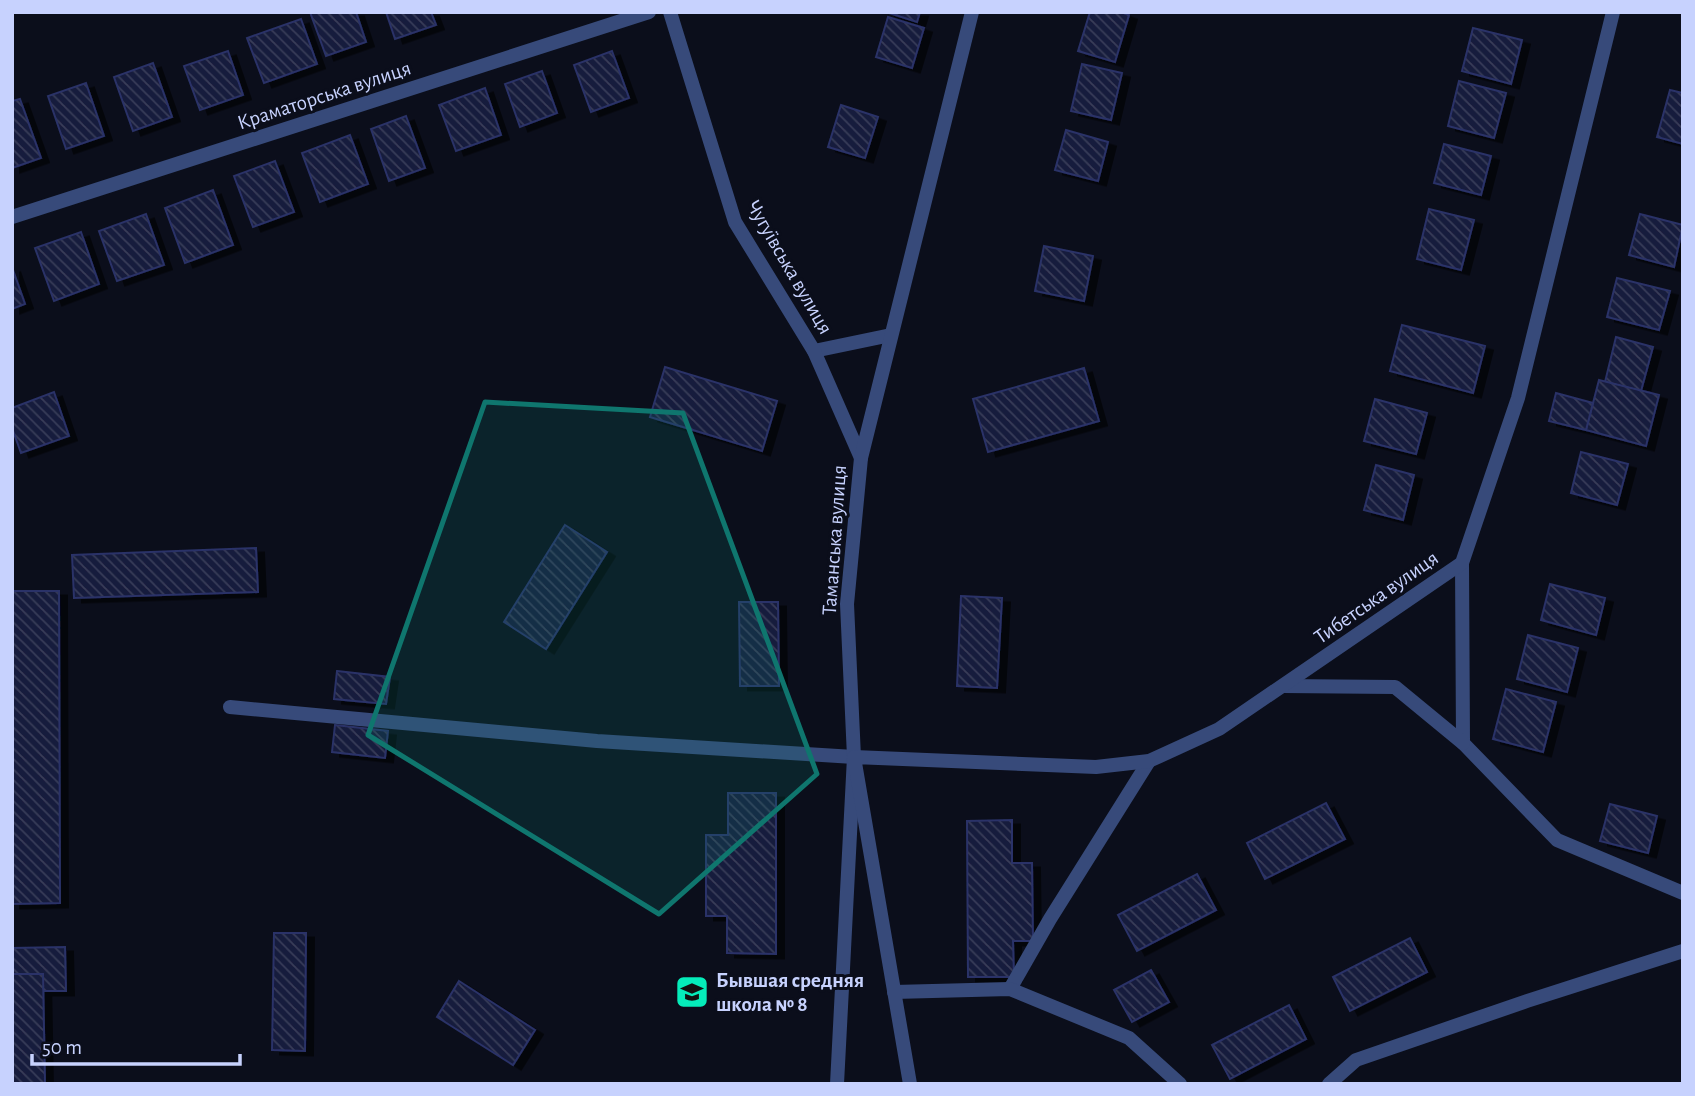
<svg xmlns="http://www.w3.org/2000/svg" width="1695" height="1096" font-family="'Alegreya Sans',sans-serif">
<defs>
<pattern id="building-back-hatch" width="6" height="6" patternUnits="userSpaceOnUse" patternTransform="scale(1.75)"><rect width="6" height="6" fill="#181c3c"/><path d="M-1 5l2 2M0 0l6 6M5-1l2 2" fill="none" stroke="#383c59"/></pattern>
<filter id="shadow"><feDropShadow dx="8" dy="4.5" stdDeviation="0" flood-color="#0009"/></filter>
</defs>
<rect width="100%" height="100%" fill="#0b0e1b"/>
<g fill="url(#building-back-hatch)" stroke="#2a3267" stroke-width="2" filter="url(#shadow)">
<polygon points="310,12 356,12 366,42 326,56"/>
<polygon points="386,12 431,12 436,25 395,39"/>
<polygon points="886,12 920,12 917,22"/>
<polygon points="1090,12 1121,12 1129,15 1115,62 1078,51"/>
<polygon points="888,17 924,28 912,68 876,57"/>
<polygon points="301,19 317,64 264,83 247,38"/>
<polygon points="1473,28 1522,40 1511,84 1462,71"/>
<polygon points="228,51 243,95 200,110 184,66"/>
<polygon points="612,51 629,98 591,112 574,65"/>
<polygon points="153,63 172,117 133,131 114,77"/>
<polygon points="1082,64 1122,73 1111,120 1071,111"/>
<polygon points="542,71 557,113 520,127 505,84"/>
<polygon points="1459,81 1506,93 1494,138 1448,126"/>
<polygon points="86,83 104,136 66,149 48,96"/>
<polygon points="485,88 501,135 456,151 439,105"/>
<polygon points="1670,90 1683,93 1683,144 1657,137"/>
<polygon points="20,99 41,158 12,168 12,101"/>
<polygon points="841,105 878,117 865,158 828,147"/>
<polygon points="406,116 425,168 389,181 371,129"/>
<polygon points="1066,130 1108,142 1098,181 1055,170"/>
<polygon points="350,135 368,184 320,202 302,153"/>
<polygon points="1444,144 1491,156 1481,195 1434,183"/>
<polygon points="275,161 294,212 253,227 234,176"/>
<polygon points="213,190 233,245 185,263 165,208"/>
<polygon points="1429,209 1474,220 1461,270 1417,259"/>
<polygon points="146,214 164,265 117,281 99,231"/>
<polygon points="1640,214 1683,225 1674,267 1629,255"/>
<polygon points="81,232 99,284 54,301 35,248"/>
<polygon points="1044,246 1093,256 1084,301 1035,291"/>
<polygon points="12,267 25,304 12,309"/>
<polygon points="1617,278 1670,291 1659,330 1607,317"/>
<polygon points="1402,325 1485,346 1473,393 1390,371"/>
<polygon points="1616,337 1653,347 1641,391 1605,382"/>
<polygon points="665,367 777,401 762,451 650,417"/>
<polygon points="1084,368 1099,421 988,452 973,399"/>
<polygon points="1599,380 1659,395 1646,446 1586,430"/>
<polygon points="54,392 69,436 21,453 12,428 12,408"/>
<polygon points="1556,393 1593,403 1586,430 1549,421"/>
<polygon points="1375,399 1427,413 1416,454 1364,441"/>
<polygon points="1581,452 1628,464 1617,505 1571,493"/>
<polygon points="1376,465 1414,475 1403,520 1364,510"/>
<polygon points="565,525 607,552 546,649 504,622"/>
<polygon points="256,548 258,592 74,598 72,555"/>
<polygon points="1550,584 1605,598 1596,635 1541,620"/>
<polygon points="12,591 59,591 60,903 12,904"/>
<polygon points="961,596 1002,598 997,688 957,686"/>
<polygon points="739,602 778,602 779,686 740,686"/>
<polygon points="1528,635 1578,648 1567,692 1517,679"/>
<polygon points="337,671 390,677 386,704 334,699"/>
<polygon points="1506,689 1556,702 1543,752 1493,739"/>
<polygon points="335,725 388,731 385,758 332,752"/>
<polygon points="728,793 776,793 776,954 727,953 727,916 706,916 706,835 728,835"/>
<polygon points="1326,803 1345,839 1265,879 1247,843"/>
<polygon points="1610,804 1657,816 1648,853 1600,841"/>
<polygon points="1012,820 1012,863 1032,863 1033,941 1013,941 1014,977 968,977 967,821"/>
<polygon points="1197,874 1216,910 1137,951 1118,915"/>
<polygon points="274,933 306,933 305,1051 272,1050"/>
<polygon points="1410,938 1427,972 1350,1011 1333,977"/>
<polygon points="65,947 66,991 43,991 43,974 12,974 12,948"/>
<polygon points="1151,970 1169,1002 1132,1022 1114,990"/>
<polygon points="12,974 43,974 45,1084 12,1084"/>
<polygon points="459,981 535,1030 513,1065 437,1017"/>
<polygon points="1289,1005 1306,1039 1230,1079 1212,1045"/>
</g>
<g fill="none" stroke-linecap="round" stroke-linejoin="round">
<g stroke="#374a7a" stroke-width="14">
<polyline points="814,351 891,335"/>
<polyline points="230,707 597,741 854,757"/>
<polyline points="1010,989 1050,919 1149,761"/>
<polyline points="894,992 1010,989 1129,1038 1180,1084"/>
</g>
<g stroke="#374a7a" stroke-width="14">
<polyline points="670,12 735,222 814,351 861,458"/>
<polyline points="12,217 649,12"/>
<polyline points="1462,563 1463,743 1557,840 1683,893"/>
<polyline points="1283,686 1395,687 1463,743"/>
<polyline points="837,1084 854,757 847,604 861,458 972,12"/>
<polyline points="910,1084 854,757 1096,767 1149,761 1219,729 1462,563 1518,398 1613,12"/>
<polyline points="1329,1084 1356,1060 1527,1001 1683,951"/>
</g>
</g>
<path fill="#0f766e" fill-opacity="0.2" stroke="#0f766e" stroke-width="5" stroke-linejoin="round" d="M485,402L683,413L817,774L659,914L368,735Z"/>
<defs>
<symbol id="school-square" viewBox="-11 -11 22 22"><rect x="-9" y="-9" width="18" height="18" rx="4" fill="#05ecba" stroke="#0b0e1b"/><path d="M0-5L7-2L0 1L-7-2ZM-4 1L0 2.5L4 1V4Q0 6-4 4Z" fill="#111"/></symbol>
</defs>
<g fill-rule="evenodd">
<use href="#school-square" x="673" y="973" width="38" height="38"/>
</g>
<g text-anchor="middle" stroke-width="6" stroke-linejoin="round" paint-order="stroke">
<g font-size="21" fill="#c7d2fe" stroke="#0b0e1b">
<text transform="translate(324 95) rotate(-18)" y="7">Краматорська вулиця</text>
<text transform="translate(790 267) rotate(60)" y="7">Чугуївська вулиця</text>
<text transform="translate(834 540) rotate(-86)" y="7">Таманська вулиця</text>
<text transform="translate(1376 597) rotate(-35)" y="7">Тибетська вулиця</text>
</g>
<g font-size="21" font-weight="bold" fill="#c7d2fe" stroke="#0b0e1b" text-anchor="start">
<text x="716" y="987">Бывшая средняя<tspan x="716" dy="24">школа № 8</tspan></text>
</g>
</g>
<rect width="1695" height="1096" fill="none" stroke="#c7d2fe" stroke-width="28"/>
<path d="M32 1054v10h208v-10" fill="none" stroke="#c7d2fe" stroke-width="3.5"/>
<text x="42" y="1054" font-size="21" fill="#c7d2fe" stroke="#0b0e1b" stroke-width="5" paint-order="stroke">50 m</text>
</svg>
